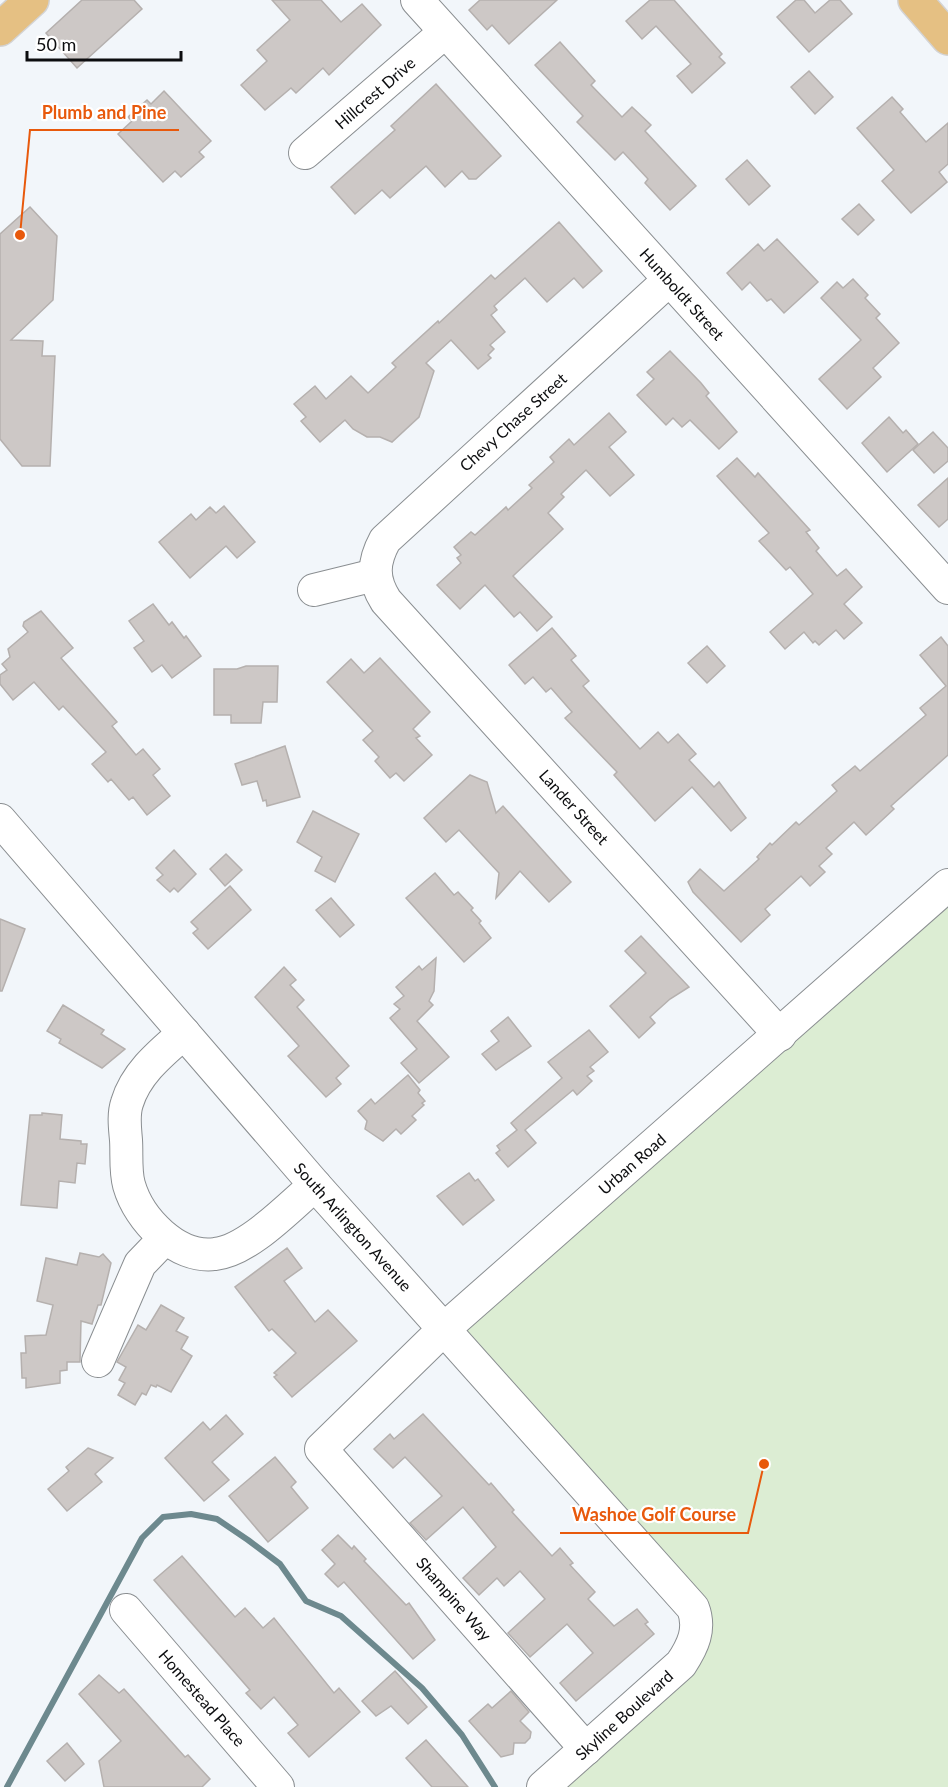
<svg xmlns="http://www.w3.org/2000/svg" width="948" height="1787" font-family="Lato,sans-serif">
<rect width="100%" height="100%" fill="#f2f6fa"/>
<polygon fill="#dcedd3" points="948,899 948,1787 556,1787 705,1630 461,1328"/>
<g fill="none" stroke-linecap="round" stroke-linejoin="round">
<polyline stroke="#6d898e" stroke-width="6" points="7,1787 142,1538 163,1517 191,1514 217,1519 248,1540 280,1564 306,1601 341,1616 422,1688 462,1735 495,1787"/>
</g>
<g fill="#cdc8c6" stroke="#b5b0ae" stroke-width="1.5">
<polygon points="82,0 134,0 142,9 77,68 46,33"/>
<polygon points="272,0 321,0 341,22 362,4 381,25 329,75 323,68 296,93 291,88 265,110 241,85 267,61 257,50 290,20"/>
<polygon points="480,0 557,0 509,44 492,25 487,30 469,10"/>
<polygon points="650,0 674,0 722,54 719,57 725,63 692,93 677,76 691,64 656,26 642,39 626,21"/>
<polygon points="796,0 804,0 815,13 830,0 840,0 852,14 809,52 777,17"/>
<polygon points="560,42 595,81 591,85 622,117 632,107 651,125 645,131 696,186 670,210 645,183 648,179 623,152 615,160 577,122 583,116 535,65"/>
<polygon points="809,71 833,97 815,114 791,87"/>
<polygon points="436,84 501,156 476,179 469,179 462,171 445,187 426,166 390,198 382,190 355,214 331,187 395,130 391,126"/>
<polygon points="164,91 211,141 199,152 204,157 181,177 175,171 163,182 118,134 132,121 128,117 147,100 151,104"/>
<polygon points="892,97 903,109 900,112 926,142 948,123 948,164 939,172 947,182 911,213 882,181 894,170 857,128"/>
<polygon points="747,160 770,186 749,205 726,179"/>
<polygon points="859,204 874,220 858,235 842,219"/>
<polygon points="30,207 57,236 53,300 11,340 43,341 42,356 55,356 50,466 22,466 0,439 0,234"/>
<polygon points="559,222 602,271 583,288 574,278 547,302 525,278 494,306 497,310 491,315 505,332 490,345 494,349 488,355 491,358 478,369 451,340 426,363 434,371 419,417 392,442 380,437 367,437 353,429 345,420 320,442 301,421 306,417 294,404 315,386 326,399 351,376 368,393 396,367 392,363 438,321 439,323 491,275 495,279"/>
<polygon points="777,239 818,282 784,313 771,299 767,301 750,282 742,290 727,273 758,244 764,251"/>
<polygon points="853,279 868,295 865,298 880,314 876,318 899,343 873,368 881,377 847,409 819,379 861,340 821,298 837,282 843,288"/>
<polygon points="670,351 701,383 709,393 706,396 737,432 719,449 690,420 682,427 673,418 666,425 637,395 654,379 647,372"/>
<polygon points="609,413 626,432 609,447 634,475 610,496 586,470 561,494 564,497 548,513 563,529 513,576 552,617 537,631 520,612 514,617 485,585 460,609 437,585 461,563 457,558 461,555 454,547 471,532 475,535 506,507 508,510 532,488 529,485 554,462 550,457 569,439 574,445"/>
<polygon points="889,417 903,433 906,430 918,444 887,472 862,443"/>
<polygon points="933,432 948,448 948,461 934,473 913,450"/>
<polygon points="737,458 755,477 758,473 810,530 806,532 819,548 816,551 837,576 846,569 862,587 844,604 862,623 844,639 836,630 819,645 815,641 813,643 804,632 785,649 770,632 813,594 790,567 786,570 759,541 769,533 717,476"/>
<polygon points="948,478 948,519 939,527 918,505"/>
<polygon points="224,506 255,542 237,558 226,546 190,578 159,542 191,514 196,520 210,507 216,513"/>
<polygon points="153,604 169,625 172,622 184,638 186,636 201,656 172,678 162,665 152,672 134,648 144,641 129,621"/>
<polygon points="41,611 73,648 61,658 117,722 112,726 136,755 143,749 160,769 153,775 170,796 147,815 133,797 129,800 111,779 108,782 92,764 106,752 63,706 59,710 34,682 13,700 0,684 0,675 7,670 2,664 10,657 8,649 28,632 23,626 24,622"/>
<polygon points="552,628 576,656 571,660 589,681 583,686 640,749 658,732 668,743 678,734 696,754 689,760 714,787 719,782 746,818 731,831 692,787 655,821 614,775 617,772 565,718 572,712 551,688 546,692 533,677 525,684 509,665"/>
<polygon points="941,637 948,646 948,755 891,806 894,809 866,835 854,822 826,848 832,854 819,866 825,872 810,886 801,876 765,909 770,915 741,942 693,892 688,882 700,869 724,891 759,859 757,857 770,843 772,845 796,822 799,825 837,791 832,785 855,766 860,771 926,715 920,708 946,686 920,655"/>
<polygon points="707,646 725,666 707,683 688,663"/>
<polygon points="380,658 430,712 413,729 420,736 416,738 432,755 404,781 396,773 390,778 375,761 379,757 363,740 373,731 327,682 351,659 364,673"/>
<polygon points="246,666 278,666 277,702 263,702 261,723 231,723 231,715 214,715 214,669 237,669"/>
<polygon points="285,746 300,797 267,806 266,800 263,801 257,781 242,785 235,764"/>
<polygon points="470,775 487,782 496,813 503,806 571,882 549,902 520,871 496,898 499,873 459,830 446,842 424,818"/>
<polygon points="313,811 359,834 335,882 315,871 322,857 297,842"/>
<polygon points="174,850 196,874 178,892 174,888 170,892 157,880 163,875 156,868"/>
<polygon points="226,854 242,870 225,886 210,869"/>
<polygon points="435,873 454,895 458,892 473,908 471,910 481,921 479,923 491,938 464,962 406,898"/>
<polygon points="230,886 251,910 208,949 193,933 198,929 191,922"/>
<polygon points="331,898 354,925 340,937 316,910"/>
<polygon points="0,919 25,929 2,991 0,991"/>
<polygon points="641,936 689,987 670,999 650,1017 655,1023 639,1038 610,1006 646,973 625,951"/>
<polygon points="436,958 434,991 429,1001 433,1005 417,1021 449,1057 419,1083 401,1063 417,1049 390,1018 400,1009 394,1004 404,996 396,987 419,966 422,970"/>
<polygon points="284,967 296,980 290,985 304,1000 297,1007 349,1066 336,1078 341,1084 326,1097 288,1056 299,1046 255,997"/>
<polygon points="63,1005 104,1030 101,1034 125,1049 102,1068 59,1043 61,1039 47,1031"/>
<polygon points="508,1017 531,1046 496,1070 482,1054 499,1041 491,1031"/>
<polygon points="589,1030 608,1052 590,1067 594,1071 587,1076 592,1081 577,1095 573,1090 525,1130 536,1143 508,1167 496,1153 500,1150 497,1146 517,1130 511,1123 562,1078 548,1062"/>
<polygon points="408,1075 420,1090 418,1093 425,1101 422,1103 424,1105 412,1116 416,1120 401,1134 396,1129 383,1141 365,1129 367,1121 358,1111 371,1099 375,1104"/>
<polygon points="42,1113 62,1115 60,1139 81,1141 81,1144 87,1144 85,1164 77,1163 75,1183 59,1181 57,1208 21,1205 30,1115 42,1115"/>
<polygon points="469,1173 475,1181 478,1179 494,1200 463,1225 437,1196"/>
<polygon points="287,1248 302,1268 284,1281 315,1322 328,1310 357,1341 292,1397 274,1377 277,1375 274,1373 296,1353 272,1329 269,1331 235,1287"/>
<polygon points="80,1253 99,1257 103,1254 111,1263 101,1305 98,1305 92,1324 81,1321 80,1362 67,1362 67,1370 60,1371 60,1383 26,1388 26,1378 22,1378 21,1353 26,1353 25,1336 46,1335 53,1305 37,1301 46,1258 77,1265"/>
<polygon points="161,1305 184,1318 176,1331 188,1337 181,1349 192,1356 171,1392 157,1385 156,1387 151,1385 146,1395 142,1393 135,1405 118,1395 125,1383 119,1380 126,1367 117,1362 138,1325 146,1330"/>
<polygon points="423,1414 489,1485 491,1483 514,1510 512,1512 552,1556 560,1548 573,1563 570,1565 595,1592 588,1599 614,1626 637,1609 648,1622 645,1624 654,1634 576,1701 560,1683 593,1653 567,1624 530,1657 508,1633 545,1599 520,1571 504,1586 497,1578 479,1595 463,1578 496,1547 463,1507 426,1540 410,1523 442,1496 405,1457 393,1468 374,1449 390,1434 394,1439"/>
<polygon points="226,1415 243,1434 212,1462 229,1480 204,1501 165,1458 203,1422 210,1430"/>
<polygon points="88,1448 113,1458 95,1474 102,1482 67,1511 48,1489 69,1471 66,1467"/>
<polygon points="275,1457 296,1482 291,1487 308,1508 268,1542 229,1496"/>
<polygon points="338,1535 352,1549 354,1546 366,1559 364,1561 406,1605 409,1603 435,1640 413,1659 344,1582 338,1587 325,1574 335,1564 322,1550"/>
<polygon points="182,1556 235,1617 245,1608 263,1628 274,1618 334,1693 339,1688 360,1712 309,1757 288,1733 298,1725 274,1697 261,1709 246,1693 250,1690 154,1580"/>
<polygon points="395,1671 427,1707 408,1724 391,1706 376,1716 362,1701"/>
<polygon points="99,1675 119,1693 124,1689 185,1757 188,1755 210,1779 202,1787 104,1787 99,1761 121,1741 79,1694"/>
<polygon points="511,1691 529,1712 520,1721 531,1732 530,1738 525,1743 514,1743 513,1754 501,1757 469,1721 488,1704 492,1708"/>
<polygon points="426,1740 468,1787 432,1787 406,1758"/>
<polygon points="67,1743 84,1764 65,1781 47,1761"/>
</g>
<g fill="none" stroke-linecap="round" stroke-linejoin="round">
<defs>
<g id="minor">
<polyline points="417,0 948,588"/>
<polyline points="305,153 445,32"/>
<path d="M669,280L385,540C373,562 372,579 386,601L780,1035"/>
<polyline points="314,590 375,575"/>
<path d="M0,820L315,1185L693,1608C701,1629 693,1646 681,1664L543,1787"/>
<path d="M184,1033C161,1053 136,1073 127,1103C123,1115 125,1128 126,1140C127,1154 125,1171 129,1185C139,1220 177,1259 215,1254C248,1251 290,1206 315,1185"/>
<polyline points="98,1361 140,1264 165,1238"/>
<polyline points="126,1610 278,1787"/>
<polyline points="586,1749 321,1449 444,1329 948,885"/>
</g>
<g id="major">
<polyline points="915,0 948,38"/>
<polyline points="0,29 32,0"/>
</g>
</defs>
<use href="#minor" stroke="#8a8e91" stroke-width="34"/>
<use href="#major" stroke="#d3d3d4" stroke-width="36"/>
<use href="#minor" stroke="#fff" stroke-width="32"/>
<use href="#major" stroke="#e5c083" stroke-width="33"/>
</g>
<g text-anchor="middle" stroke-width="4.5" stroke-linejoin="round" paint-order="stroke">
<g font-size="16" fill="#0c0d0f" stroke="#fff">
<text transform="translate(375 93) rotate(-41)" y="6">Hillcrest Drive</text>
<text transform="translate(682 294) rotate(48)" y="6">Humboldt Street</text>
<text transform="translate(513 422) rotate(-42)" y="6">Chevy Chase Street</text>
<text transform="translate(574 807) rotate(48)" y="6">Lander Street</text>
<text transform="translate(632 1164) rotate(-41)" y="6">Urban Road</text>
<text transform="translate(353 1227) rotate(48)" y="6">South Arlington Avenue</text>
<text transform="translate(454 1599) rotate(49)" y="6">Shampine Way</text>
<text transform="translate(202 1698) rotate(49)" y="6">Homestead Place</text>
<text transform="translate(624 1715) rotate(-42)" y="6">Skyline Boulevard</text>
</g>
</g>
<path fill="none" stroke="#e8590c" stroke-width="2" d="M20 235L30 130H179M764 1464L748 1533H560"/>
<g fill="#e8590c" stroke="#fff" stroke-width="2">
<circle cx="20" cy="235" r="6"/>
<circle cx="764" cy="1464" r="6"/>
</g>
<g font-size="18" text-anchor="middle" font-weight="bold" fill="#e8590c" stroke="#fff" stroke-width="4.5" stroke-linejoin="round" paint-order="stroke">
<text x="104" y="119">Plumb and Pine</text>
<text x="654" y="1521">Washoe Golf Course</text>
</g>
<path d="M27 51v9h154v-9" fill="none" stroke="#0c0d0f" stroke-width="3"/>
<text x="36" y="51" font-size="18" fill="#0c0d0f" stroke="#ffffff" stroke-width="4.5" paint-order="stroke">50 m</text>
</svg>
